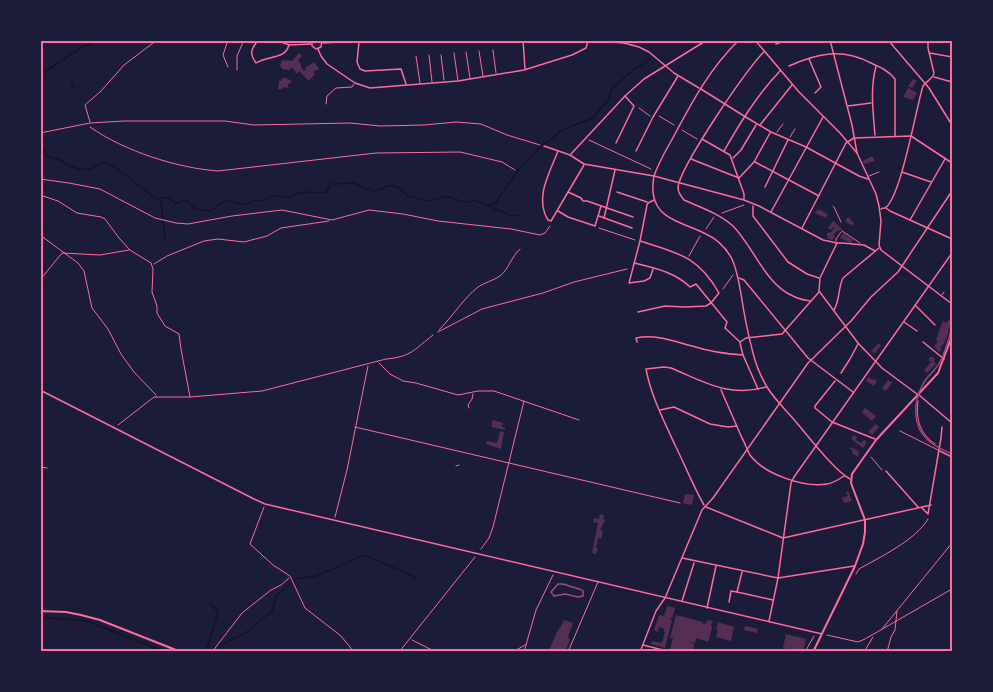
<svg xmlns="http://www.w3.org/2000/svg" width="993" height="692" font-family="Arial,sans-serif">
<rect width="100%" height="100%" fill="#1b1b3a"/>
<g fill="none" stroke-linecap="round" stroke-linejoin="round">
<g stroke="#12122b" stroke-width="1.5">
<polyline points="40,75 81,48 98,40"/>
<polyline points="72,82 72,85 75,87"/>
<path d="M40,146L44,149L46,156L63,161L67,165L82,170L93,168L101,162L114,166L156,199L166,197L176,203L187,200C196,213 197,207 209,211C216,209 220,202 226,201C232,201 239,205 245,204C248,204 251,201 254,201C261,200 264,202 271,196L291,197C301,188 314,195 327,192L329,186L332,184L353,183L373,191L379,190L388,186H396L408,196C415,196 416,198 422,200C430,203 438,197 446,197C458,197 461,206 474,200L513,216L519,215"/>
<polyline points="160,199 163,219"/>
<polyline points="489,205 495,204 518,170 540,147 564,129 593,118 608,100 612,89 632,71 650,59"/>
<polyline points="163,221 165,239"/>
<polyline points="346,563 364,555 415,577"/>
<polyline points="40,617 87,621 165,652"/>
<polyline points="207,649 218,612 210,603"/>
<polyline points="205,652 206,649 215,650 226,642 244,634 272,611 276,596 295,579 316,576 342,565"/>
</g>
</g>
<g fill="#542f53">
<polygon points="299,53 302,56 298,61 301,64 301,67 304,71 306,70 305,68 314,62 319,69 313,72 315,74 309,81 299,71 297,74 293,68 290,68 290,70 282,69 282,68 280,66 282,60 292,61"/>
<polygon points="282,78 287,78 287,79 291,80 291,83 288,84 288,88 283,87 282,89 278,89 279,81 281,81"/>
<polygon points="913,79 917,81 912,88 908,86"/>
<polygon points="908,88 917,93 913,100 903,97"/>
<polygon points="870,157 873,157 875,161 864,164 863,161"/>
<polygon points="818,209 828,214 826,218 815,213"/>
<polygon points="848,217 854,223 852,226 845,221"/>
<polygon points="833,221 842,229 840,231 838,230 833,235 835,237 832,240 827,238 828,236 826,235 829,232 830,233 835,228 834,227 830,230 828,228"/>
<polygon points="843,233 853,240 851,243 840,238"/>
<polygon points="949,319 952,320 950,328 948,329 949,331 944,344 940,347 942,349 939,352 934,346 938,342 936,340 937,337 943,321 946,323"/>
<polygon points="879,343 881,346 874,354 871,351"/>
<polygon points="932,356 935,359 934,361 936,364 927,373 924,370 931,362 928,359"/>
<polygon points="868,377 873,380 874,379 877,381 874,386 866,381"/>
<polygon points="888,380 892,383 887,390 886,389 885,391 882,388"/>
<polygon points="865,408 876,416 872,421 862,412"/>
<polygon points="493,420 503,423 502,427 505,428 505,430 491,427"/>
<polygon points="876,424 879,427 872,435 868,432"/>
<polygon points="500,431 504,432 501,449 486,444 487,441 497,443"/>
<polygon points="854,435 857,437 856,440 861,443 864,440 867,442 863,448 851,439"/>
<polygon points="851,447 859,452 858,457 852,453 853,451 850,449"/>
<polygon points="848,491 852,501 844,503 842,498 848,496 846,492"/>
<polygon points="685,494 694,495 692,505 683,503"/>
<polygon points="600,514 604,515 603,519 605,520 600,530 603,531 601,539 598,538 596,548 598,548 596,554 592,553 598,523 593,522 594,518 599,519"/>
<polygon points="667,606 675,608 672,619 670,618 670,620 672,620 665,648 651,644 652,641 662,643 665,632 664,631 664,629 659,627 658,632 654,630 659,615 664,616"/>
<polygon points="676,615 703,622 702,623 706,624 707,620 713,621 711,625 712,628 708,642 696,638 695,643 690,642 690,643 694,644 693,652 680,652 670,649 673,638 670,638"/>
<polygon points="564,620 573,623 568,637 570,640 566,649 562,652 549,650 559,628 560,628"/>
<polygon points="718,622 734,627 731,641 716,637 718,629 716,629"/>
<polygon points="745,626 758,629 757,633 744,630"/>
<polygon points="786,634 806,639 803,652 796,652 783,648"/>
</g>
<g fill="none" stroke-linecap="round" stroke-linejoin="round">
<g stroke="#ff6b9d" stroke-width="1">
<polyline points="40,41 42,40"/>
<polyline points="228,67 223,55 228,40"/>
<polyline points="237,70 237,56 244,40"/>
<polyline points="639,108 650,116"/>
<polyline points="659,116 674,125"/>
<polyline points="90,122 85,105 101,91 124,65 157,40"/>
<path d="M90,127C124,151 177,168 218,171L376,153L460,152L477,156L502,162L515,170"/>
<polyline points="682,130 697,139"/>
<polyline points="40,133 90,123 124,121 225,121 254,125 350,123 380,126 424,125 456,122 481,124 507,135 540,145"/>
<polyline points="589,140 651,169"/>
<polyline points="40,179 69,183 100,189 155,218 176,223 188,224 232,216 282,210 332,220 369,210 403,214 438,221 511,229 540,235 545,233 550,226"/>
<polyline points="40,195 58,201 77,213 101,217 105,219 119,238 130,250 151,263 153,269 152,292 157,306 157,313 165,326 179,334 181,349 190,397"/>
<polyline points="833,206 834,207 841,222"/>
<polyline points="722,213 744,205"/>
<polyline points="599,228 635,240"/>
<polyline points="706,229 714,217"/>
<polyline points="40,235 78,263 84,271 92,308 108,329 121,354 134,372 156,395"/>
<polyline points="689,256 700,236"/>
<polyline points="154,264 167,256 204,241 218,239 244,242 267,236 281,228 329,221"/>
<polyline points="40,280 62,253 100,255 129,250"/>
<polyline points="723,289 733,275"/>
<path d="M439,330C452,317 464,298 478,287C485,282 493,281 500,276C509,269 511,257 520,249"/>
<polyline points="438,332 482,309 543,293 574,282 627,269"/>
<polyline points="379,363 390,374 403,381 416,383 458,395 478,391 494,391 579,420"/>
<path d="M918,401C916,419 919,433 935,444"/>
<polyline points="469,408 468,405 472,399 473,394"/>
<path d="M118,425L154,397H190L262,391L386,359C411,357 415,349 433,335"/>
<polyline points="355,427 680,503"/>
<polyline points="871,457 882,470"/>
<polyline points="456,466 459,465"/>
<polyline points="40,467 47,468"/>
<polyline points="264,507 250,544 273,565 290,576 305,608 341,636 354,652"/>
<polyline points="335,517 347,470 368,366"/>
<polyline points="481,549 489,538 493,527 524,401"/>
<path d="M856,574L859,569C880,557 916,540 928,519"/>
<polyline points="882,629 952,543"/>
<polyline points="827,635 858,642 865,639 952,589"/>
<polyline points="412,640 436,652"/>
<polyline points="212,652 242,613 271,590 281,585 289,578"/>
<polyline points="399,652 475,557"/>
<polyline points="513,652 525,645"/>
<polyline points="524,652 536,610 553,575"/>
<polyline points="805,652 814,636"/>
<polyline points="864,652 873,637"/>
<polyline points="887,652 891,637 895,630 897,611"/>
</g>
<g stroke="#ff6b9d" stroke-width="1">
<polyline points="493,50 496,73"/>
<polyline points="479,51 483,76"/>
<polyline points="466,52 470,78"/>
<polyline points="454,53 458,81"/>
<polyline points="429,55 432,82"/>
<polyline points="441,55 444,80"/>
<polyline points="416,56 420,83"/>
<polyline points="326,104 327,96 336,88 352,87 354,84"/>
<polyline points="777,132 783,124"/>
<polyline points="790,137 795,129"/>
<polyline points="869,176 879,172"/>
<polyline points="900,431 938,450"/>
<polyline points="568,652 598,582"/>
</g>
<g stroke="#ff6b9d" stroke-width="1">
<polyline points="842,231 860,243"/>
<polyline points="836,241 836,239 841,232"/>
<polyline points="950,288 952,289"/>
<polyline points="942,295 944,292"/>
</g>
<g stroke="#ff6b9d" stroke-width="1.5">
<path d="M258,40C251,50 249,53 256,63C268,55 285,60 289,45"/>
<polyline points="276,40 289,45 311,44"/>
<polyline points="312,40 312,46 316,49 321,47 322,40"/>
<polyline points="523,40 525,69"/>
<polyline points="359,42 357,62 360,69 365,71 401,69 406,84"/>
<polyline points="776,44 787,40"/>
<polyline points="318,49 321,56 327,64 355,83 370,88 458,81 524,70 572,55 586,48 588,41"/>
<path d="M764,52C748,66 678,170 678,188C678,193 681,196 684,200C700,207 720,214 733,226C753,246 765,284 793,296C798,299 805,300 810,301"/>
<polyline points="930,53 952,57"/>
<polyline points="809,59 821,87 815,93"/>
<path d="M789,66C818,53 842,48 871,63C880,67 889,71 895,79V136"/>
<polyline points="934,77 952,82"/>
<polyline points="701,89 744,116 771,132 806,147 859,176 868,179"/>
<polyline points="848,106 871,103"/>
<polyline points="760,125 792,85"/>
<path d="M875,135C873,111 870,89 876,66"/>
<polyline points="702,139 730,155 744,194 744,199"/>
<polyline points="616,143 634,106 625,96"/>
<polyline points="544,146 570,155 584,164 654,176 744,200 759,206 823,240 837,243 842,243 864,245 875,251"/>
<path d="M558,151C550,172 534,198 548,220L551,221L584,165"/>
<polyline points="636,151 653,117 678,76"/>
<path d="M724,151C740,123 757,95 780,71"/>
<polyline points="571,154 625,96 644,79 707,40"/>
<polyline points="733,158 741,150 756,125"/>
<polyline points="691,159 739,178 754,162 770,133"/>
<polyline points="755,162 819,196"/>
<polyline points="902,172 931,182"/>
<polyline points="765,187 788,140"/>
<polyline points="568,192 581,198 583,201 587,201 633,217"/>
<polyline points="617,192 647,202"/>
<polyline points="753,206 753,216 788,262 807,274 819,278"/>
<polyline points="886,208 890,211 952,239"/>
<path d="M881,209C882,208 884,208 885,208C901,198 916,108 923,86C926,81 933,79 934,73L928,48V40"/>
<polyline points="558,211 568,217 595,226 601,206"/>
<polyline points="771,212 823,117"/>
<polyline points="599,216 632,228"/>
<polyline points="604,218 615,170"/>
<polyline points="910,220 945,159"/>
<polyline points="802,228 846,143 854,138 911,136 952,163"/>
<polyline points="837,243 820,278 819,291 858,343 882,368 917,394"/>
<path d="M634,263C654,268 675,272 690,287L696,284L727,322L725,328L740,342"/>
<polyline points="653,269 650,278 644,281 629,283 640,241 647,205 648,203 654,200"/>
<polyline points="739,278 744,280 808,358 853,392"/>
<polyline points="915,305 935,325"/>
<path d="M834,310C840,300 838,288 843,278L879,248"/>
<path d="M638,312L665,306L685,307L706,306L711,303L719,293C698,256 678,253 640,241"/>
<polyline points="904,322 917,331"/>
<path d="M637,342L636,338C656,334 673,341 692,346C708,351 725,354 743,355"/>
<polyline points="740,342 746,338 782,334 819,292"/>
<polyline points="923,342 944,359"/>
<polyline points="740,343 743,355 758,389"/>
<polyline points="841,373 850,359 858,344"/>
<polyline points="835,381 815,406 815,408 832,422 875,439"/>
<polyline points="40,390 254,499 265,504 822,634"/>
<path d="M721,390C728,406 735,422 742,438C745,443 747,450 750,455C764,474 804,488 827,484C833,483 838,480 844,476"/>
<polyline points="660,410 674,407 710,424 728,427 737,426"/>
<polyline points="940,451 952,457"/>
<polyline points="886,471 918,507"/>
<path d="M704,505C693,486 685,465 675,445C664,421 651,396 646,369L664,367L671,368C704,382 730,398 766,387"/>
<polyline points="706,507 783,538 931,505"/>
<polyline points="922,508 928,514 941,438 942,427"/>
<polyline points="682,558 778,578 854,566"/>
<polyline points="737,592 773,600"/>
<polyline points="682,601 694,563"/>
<polyline points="729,602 731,591 737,592 742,572"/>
<polyline points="707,608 716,566"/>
<polyline points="769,621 778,578 791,483 794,477 952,253"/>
<polyline points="643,645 671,652"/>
<polyline points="640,652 656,611 665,598 702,510 713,498 808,363 851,321 871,297 898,272 952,191"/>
</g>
<g stroke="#ff6b9d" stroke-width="1.5">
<polyline points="582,40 624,43 639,47 649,52 674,73 699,88"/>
<path d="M739,40C711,67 693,100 675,134C668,147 659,161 654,176C646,218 678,220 706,234C717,239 726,248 732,259C737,270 739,282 741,294C744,314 748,334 753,353C756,365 761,377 767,387C775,400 787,411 796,422C809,437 834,470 850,479"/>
<polyline points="755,40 799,92 840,133 857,153 876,194 879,206 881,221 879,245 881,250 952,304"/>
<polyline points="830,40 852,125 857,153"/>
<polyline points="888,40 929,88 952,125"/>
<polyline points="323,43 381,40"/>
<polyline points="919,395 952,423"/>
</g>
<g stroke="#ff6b9d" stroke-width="2">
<polyline points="40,611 66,612 81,615 100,620 181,652"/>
<polyline points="813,652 855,566 863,544 865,532 865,520 851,483 852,474 876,440 938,373 952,336"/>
</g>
<g stroke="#a44b75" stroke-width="1.5">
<path d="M952,327C949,338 946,351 940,362C936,370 927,376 923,384C913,402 912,426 928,440C935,447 944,450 952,454"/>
<polygon points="558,584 563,584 582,590 583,591 583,596 578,597 565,594 554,596 551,592"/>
</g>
</g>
<rect width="993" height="692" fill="none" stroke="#1b1b3a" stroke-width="84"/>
<rect x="42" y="42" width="909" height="608" fill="none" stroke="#ff6b9d" stroke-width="2"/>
</svg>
